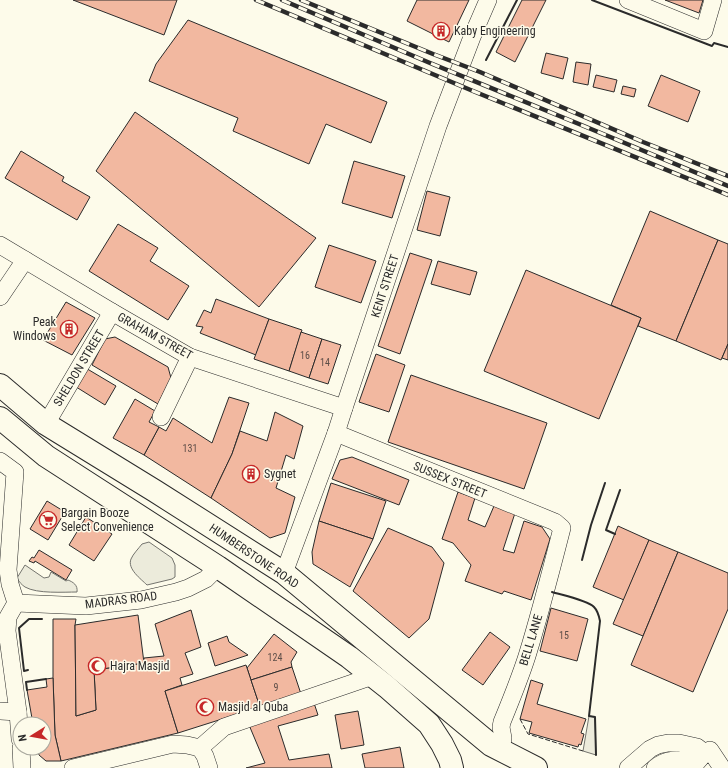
<svg xmlns="http://www.w3.org/2000/svg" width="728" height="768" font-family="'Roboto Condensed',sans-serif">
<rect width="100%" height="100%" fill="#fdfbea"/>
<g fill="#ecebdb" stroke="#74746e">
<path d="M149,542L172,558L175,565V577L172,579L147,585C141,579 127,569 131,559C133,554 139,548 142,544Z"/>
<path d="M25,565L44,578L49,577L51,572L66,581L68,580C73,582 78,585 77,592C64,592 37,594 25,587C22,585 19,582 17,578Z"/>
<polygon points="589,716 595,717 596,755 583,751"/>
</g>
<g fill="#f2b8a0" stroke="#2b2b2b">
<polygon points="73,0 177,0 164,35"/>
<polygon points="417,0 469,0 449,42 407,21"/>
<polygon points="522,0 546,0 515,62 496,52"/>
<polygon points="665,0 703,0 699,13"/>
<polygon points="188,20 387,102 371,143 326,124 309,164 233,131 238,118 149,81 156,64"/>
<polygon points="546,53 568,58 563,79 541,73"/>
<polygon points="576,62 591,64 588,85 573,82"/>
<polygon points="596,75 617,80 614,92 593,87"/>
<polygon points="661,75 700,91 688,122 648,106"/>
<polygon points="623,86 636,89 634,97 621,94"/>
<polygon points="135,112 316,238 259,307 96,171"/>
<polygon points="21,151 64,177 62,181 90,197 77,220 5,178"/>
<polygon points="354,161 405,176 392,218 342,203"/>
<polygon points="427,191 450,197 440,236 417,230"/>
<polygon points="650,211 718,240 676,341 638,326 641,318 611,305"/>
<polygon points="118,224 158,248 150,261 189,286 168,320 89,271"/>
<polygon points="718,240 728,244 728,344 721,360 676,341"/>
<polygon points="329,245 376,261 361,303 315,287"/>
<polygon points="410,253 432,260 400,354 378,346"/>
<polygon points="438,261 477,272 470,295 431,284"/>
<polygon points="526,270 641,318 599,419 484,371"/>
<polygon points="216,299 269,319 256,355 200,333 203,327 196,326 204,310 211,313"/>
<polygon points="66,302 95,318 72,355 43,340"/>
<polygon points="269,319 302,330 289,371 254,359"/>
<polygon points="301,332 322,339 309,378 289,371"/>
<polygon points="115,337 168,367 171,378 158,404 92,365 105,339"/>
<polygon points="322,339 341,345 328,384 309,378"/>
<polygon points="728,344 728,360 722,358"/>
<polygon points="376,354 405,365 389,412 359,402"/>
<polygon points="84,367 116,386 105,405 73,385"/>
<polygon points="411,375 547,423 524,489 388,442"/>
<polygon points="229,397 249,403 232,454 211,498 144,455 159,427 166,431 173,418 212,443"/>
<polygon points="135,399 155,411 149,422 159,427 144,455 113,438"/>
<polygon points="275,412 303,426 294,459 286,455 276,488 295,497 285,533 270,538 211,498 232,454 240,431 267,441"/>
<polygon points="352,457 409,480 399,505 332,479 340,460"/>
<polygon points="331,483 386,501 373,539 319,521"/>
<polygon points="458,492 475,498 468,520 485,527 494,506 515,513 503,550 514,553 524,521 542,527 550,539 531,600 504,591 502,594 465,581 471,565 453,543 442,539"/>
<polygon points="47,501 65,512 48,540 30,529"/>
<polygon points="86,517 112,534 94,561 69,545"/>
<polygon points="319,521 373,539 350,587 313,564 312,552"/>
<polygon points="618,526 649,540 624,600 593,587"/>
<polygon points="388,528 432,547 444,563 429,619 409,638 353,591"/>
<polygon points="649,540 678,552 643,636 613,624"/>
<polygon points="39,550 72,570 66,580 35,561 34,563 29,561 32,557 34,558"/>
<polygon points="678,552 728,573 728,609 693,692 631,665"/>
<polygon points="551,608 588,619 577,661 540,651"/>
<polygon points="191,610 201,647 185,653 193,674 180,678 182,685 165,691 178,733 61,761 55,735 53,678 53,619 76,619 75,625 76,716 96,710 94,670 144,663 144,658 164,656 155,624"/>
<polygon points="138,615 144,663 94,670 96,710 76,716 75,625"/>
<polygon points="490,632 510,647 483,685 462,670"/>
<polygon points="274,634 297,652 291,662 292,667 251,680 247,668"/>
<polygon points="227,636 229,642 248,655 215,666 208,643"/>
<polygon points="246,665 260,707 178,733 165,691"/>
<polygon points="292,667 301,694 260,707 251,680"/>
<polygon points="53,678 55,735 61,761 46,761 39,755 37,748 44,748 44,724 33,724 27,690 47,687 46,679"/>
<polygon points="531,680 543,684 537,704 586,719 581,733 584,734 581,745 579,744 578,747 529,733 532,722 520,719"/>
<polygon points="314,703 318,715 278,726 289,760 329,754 332,768 246,768 265,763 249,725"/>
<polygon points="358,711 364,745 341,749 335,715"/>
<polygon points="400,747 404,768 365,768 362,754"/>
</g>
<g fill="none" stroke-linecap="round" stroke-linejoin="round">
<defs>
<g id="minor">
<polyline points="628,0 704,31 713,0"/>
<polyline points="0,245 112,312 190,357 344,408"/>
<polyline points="0,297 25,260"/>
<polyline points="161,417 190,357"/>
<polyline points="46,424 112,312"/>
<path d="M336,433L555,522L562,528C551,571 540,614 527,656C520,678 511,700 502,722L501,727L503,738L501,750"/>
<polyline points="0,461 15,472 8,570 10,584 16,603 8,617 7,631 18,712 20,739"/>
<polyline points="284,573 336,433 344,408 438,126 472,37 488,0"/>
<polyline points="16,603 86,606 141,600 176,592 188,588 206,579 218,567"/>
<polyline points="0,711 18,712"/>
<polyline points="21,748 22,768"/>
<polyline points="200,748 224,727 373,676"/>
<polyline points="200,748 205,756 209,768"/>
<polyline points="73,768 173,744 187,745 200,748"/>
<polyline points="628,768 650,749 658,745 668,743 679,743 697,747 705,753"/>
<path d="M655,768C668,757 681,760 697,762L705,753L710,750L722,768"/>
</g>
<g id="major">
<polyline points="0,385 46,424 155,491 284,573 491,745 536,768"/>
<polyline points="0,418 46,456 218,567 349,657 387,687 429,724 442,744 450,760 452,768"/>
</g>
</defs>
<use href="#minor" stroke="#2b2b2b" stroke-width="18"/>
<use href="#major" stroke="#2b2b2b" stroke-width="24"/>
<use href="#minor" stroke="#fdfbea" stroke-width="17"/>
<use href="#major" stroke="#fdfbea" stroke-width="22"/>
<defs>
<g id="rail">
<polyline points="256,0 473,91 728,195"/>
<polyline points="282,0 430,63 579,124 728,186"/>
<polyline points="301,0 433,54 480,72 643,142 728,176"/>
</g>
</defs>
<use href="#rail" stroke="#2b2b2b" stroke-width="4.5"/>
<use href="#rail" stroke="#fdfbea" stroke-width="3" stroke-dasharray="9" stroke-linecap="butt"/>
<polyline stroke="#2b2b2b" stroke-width="1" stroke-dasharray="5 2" stroke-linecap="butt" points="520,719 528,734 583,751"/>
<g stroke="#2b2b2b" stroke-width="2">
<polyline points="592,0 712,46 714,43 728,47"/>
<polyline points="486,60 517,0"/>
<polyline points="615,534 606,530 620,490"/>
<polyline points="582,560 591,525 605,483"/>
<path d="M552,592C562,595 587,600 594,607C598,611 599,616 600,621L589,716L595,717L596,755"/>
<polyline points="28,670 24,671 19,628 29,619 42,619"/>
<polyline points="27,690 26,682 46,679"/>
</g>
</g>
<defs>
<symbol id="building-ring" viewBox="-11 -11 22 22"><circle r="9.5" fill="#fdfbea" stroke="#c62828" stroke-width="1.5"/><path d="M-4-6H4V6H1V3H-1V6H-4ZM-2.5-4.3h1.7v1.8h-1.7ZM.8-4.3h1.7v1.8H.8ZM-2.5-1h1.7V.8h-1.7ZM.8-1h1.7V.8H.8Z" fill="#c62828"/></symbol>
<symbol id="supermarket-ring" viewBox="-11 -11 22 22"><circle r="9.5" fill="#fdfbea" stroke="#c62828" stroke-width="1.5"/><path d="M-6-5.5h2.5l.6 2H6L4.5 2H-2.5L-4.4-4H-6ZM-1.5 3.2a1.3 1.3 0 1 0 .1 0ZM3 3.2a1.3 1.3 0 1 0 .1 0Z" fill="#c62828"/></symbol>
<symbol id="mosque-ring" viewBox="-11 -11 22 22"><circle r="9.5" fill="#fdfbea" stroke="#c62828" stroke-width="1.5"/><path d="M3.5-4.9A6 6 0 1 0 3.5 4.9A5 5 0 1 1 3.5-4.9Z" fill="#c62828"/></symbol>
</defs>
<g fill-rule="evenodd">
<use href="#building-ring" x="431" y="21" width="20" height="20"/>
<use href="#building-ring" x="59" y="319" width="20" height="20"/>
<use href="#building-ring" x="241" y="464" width="20" height="20"/>
<use href="#supermarket-ring" x="38" y="510" width="20" height="20"/>
<use href="#mosque-ring" x="87" y="656" width="20" height="20"/>
<use href="#mosque-ring" x="195" y="697" width="20" height="20"/>
</g>
<g text-anchor="middle" stroke-width="3" stroke-linejoin="round" paint-order="stroke">
<g font-size="10" fill="#5d4e48">
<text x="305" y="359">16</text>
<text x="325" y="366">14</text>
<text x="190" y="452">131</text>
<text x="564" y="639">15</text>
<text x="275" y="661">124</text>
<text x="276" y="691">9</text>
</g>
<g font-size="12" fill="#2b2b2b" stroke="#fdfbea" text-anchor="start">
<text x="454" y="35">Kaby Engineering</text>
<text x="56" y="326" text-anchor="end">Peak<tspan x="56" dy="14">Windows</tspan></text>
<text x="264" y="478">Sygnet</text>
<text x="61" y="517">Bargain Booze<tspan x="61" dy="14">Select Convenience</tspan></text>
<text x="110" y="670">Hajra Masjid</text>
<text x="218" y="711">Masjid al Quba</text>
</g>
<g font-size="12" fill="#2b2b2b" stroke="#fdfbea">
<text transform="translate(385 286) rotate(-72)" y="4">KENT STREET</text>
<text transform="translate(155 336) rotate(29)" y="4">GRAHAM STREET</text>
<text transform="translate(79 368) rotate(-59)" y="4">SHELDON STREET</text>
<text transform="translate(450 480) rotate(22)" y="4">SUSSEX STREET</text>
<text transform="translate(254 556) rotate(34)" y="4">HUMBERSTONE ROAD</text>
<text transform="translate(121 600) rotate(-7)" y="4">MADRAS ROAD</text>
<text transform="translate(531 640) rotate(-73)" y="4">BELL LANE</text>
</g>
</g>
<g transform="translate(32 736) rotate(259)"><circle r="19" fill="#fdfbea" stroke="#a9a89e"/>
<path d="M0-3L7 15L0 10L-7 15Z" fill="#c62828"/>
<text y="-6" font-size="11" font-weight="bold" text-anchor="middle" fill="#2b2b2b">N</text>
</g>
</svg>
